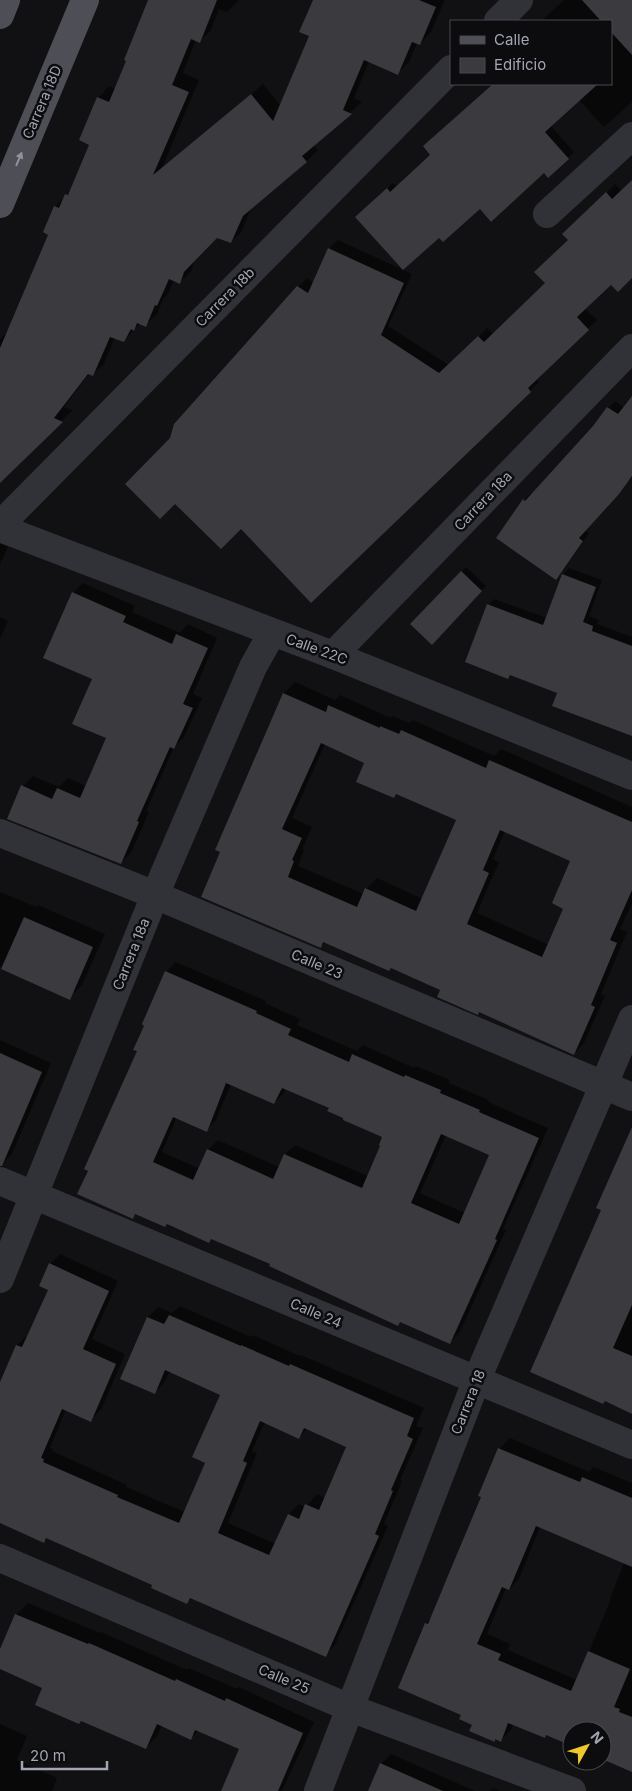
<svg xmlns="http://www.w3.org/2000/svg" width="632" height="1791" font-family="Inter,sans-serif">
<rect width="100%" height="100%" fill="#111012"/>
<g fill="#0007" fill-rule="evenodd">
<polygon points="148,0 239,0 227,12 219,9 211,30 199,42 196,40 183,73 199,80 162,168 263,84 281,106 311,36 315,0 445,0 431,32 420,44 417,43 409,62 398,73 369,61 354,98 362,102 313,145 318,150 307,161 252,206 242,231 231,242 218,236 195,259 191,271 179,283 174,280 168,294 163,299 157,314 145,326 140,323 124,341 115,337 104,364 92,375 89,374 64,407 73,410 0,481 0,339 7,332 50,234 55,207 72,189 91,144 98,98 109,86 116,89 128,60"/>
<polygon points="564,0 632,0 632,102 604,127 579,100 551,126 574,152 568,158 549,176 545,172 480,208 439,236 363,211 393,183 397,187 432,154 430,140 494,84 611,84 611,21 541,21"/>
<polygon points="632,181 632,276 611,283 584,308 597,320 536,379 539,382 530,391 311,601 241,528 175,502 171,439 175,424 298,287 307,278 314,283 329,248 338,240 412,274 388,326 449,365 487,328 493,334 546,283 569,239 564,234 615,184 622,191"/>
<polygon points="632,398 632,477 585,531 589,533 563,571 556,578 498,537 524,500 531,493 533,494 594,427 608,408 615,401 625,408"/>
<polygon points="0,543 8,547 0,564"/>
<polygon points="466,567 486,586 432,643 412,624"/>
<polygon points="569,568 602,580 589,616 599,620 597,624 632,637 632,735 559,692 511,675 508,677 488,605 494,599 547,618 563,574"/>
<polygon points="83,583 135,606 132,612 180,633 188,624 217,638 193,694 202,698 184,737 174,747 146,811 149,812 131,853 120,863 23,786 33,776 59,787 68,778 86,786 107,738 73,593"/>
<polygon points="0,617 8,621 0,639"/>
<path d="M295,682L335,700L340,695L391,718L392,716L409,723L413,720L494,756L501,749L632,807V903L620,929L627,932L601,994L605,996L584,1043L574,1054L442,989L392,967L325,942L320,947L222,852L217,849L284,693ZM325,744L366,762L393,797L397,793L458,820L423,899L377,878L366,889L364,894L298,866L304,850L302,849L312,827L292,818ZM505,831L572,861L565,908L549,945L477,913L499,862L493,859Z"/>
<polygon points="0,892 36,907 38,905 105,934 82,985 69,998 0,967"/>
<path d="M176,962L266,1001L265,1003L300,1019L297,1025L357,1051L363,1045L414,1068L416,1066L450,1080L449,1083L489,1100L488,1102L548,1128L503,1229L506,1230L460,1332L450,1342L401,1321L398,1324L271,1263L212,1238L209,1242L167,1223L136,1214L133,1217L138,1050L166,972ZM231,1084L274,1103L284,1093L286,1088L330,1108L384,1136L382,1145L368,1176L295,1145L285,1154L279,1167L218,1140L208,1150L200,1169L162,1152L177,1117L206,1130L216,1120ZM446,1135L491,1155L465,1213L420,1193Z"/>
<polygon points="0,1040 51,1063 12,1154 3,1163 0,1161"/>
<polygon points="632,1153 632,1413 605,1400"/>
<path d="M60,1254L118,1281L92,1339L125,1354L101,1410L90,1420L66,1409L50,1448L53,1449L52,1451L127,1485L126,1487L185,1512L206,1462L221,1394L170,1371L164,1383L154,1393L122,1378L148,1317L158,1307L172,1313L180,1306L251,1337L253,1335L300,1356L301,1355L424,1408L416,1426L423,1428L400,1480L402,1481L384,1524L388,1526L335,1645L325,1655L192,1598L187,1602L153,1585L48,1537L44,1541L0,1522V1393L2,1380L17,1345L27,1335L49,1290L50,1264ZM265,1422L299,1437L308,1428L348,1446L325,1498L317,1494L305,1507L299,1504L289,1514L276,1544L228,1523L257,1453L252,1451Z"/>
<path d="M510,1438L589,1472L593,1467L632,1483V1771L602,1758V1731H572V1745L547,1734L513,1724L511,1730L501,1740L496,1738L494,1740L463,1715L426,1623L432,1617L482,1497L480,1496L500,1448ZM540,1527L624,1563L610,1598L611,1599L577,1680L508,1650L510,1644L487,1634L506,1588L509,1589L519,1579Z"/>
<polygon points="28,1603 100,1633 101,1632 187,1670 189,1668 237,1689 239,1687 314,1722 282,1791 222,1791 241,1748 199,1730 191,1738 162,1725 157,1736 146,1748 44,1688 0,1668 0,1653 16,1615"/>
<polygon points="0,1724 27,1736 17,1760 57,1778 52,1791 0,1791"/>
<polygon points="391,1754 475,1791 370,1791 381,1764"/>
<polygon points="493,1788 500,1791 490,1791"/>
</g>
<g fill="#3b3a3f" fill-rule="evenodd">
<polygon points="148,0 217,0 200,43 191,39 172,85 189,92 153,175 251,94 273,121 309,36 299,32 313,0 419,0 436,7 420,45 412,42 398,75 364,60 343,110 352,114 302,156 307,162 243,216 231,243 217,238 184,272 180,284 169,279 157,306 155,305 146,327 137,323 134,331 131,329 124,342 110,337 93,376 88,374 54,418 63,422 0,483 0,348 48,235 43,232 54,206 59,208 65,194 68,195 89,145 79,140 97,97 109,102 126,61 124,60"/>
<polygon points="582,0 632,0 632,55 611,32 611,21 601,21"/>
<polygon points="493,84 598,84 545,132 569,159 548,178 544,173 491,222 480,209 443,242 439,238 403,270 355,217 387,188 390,192 430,155 423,146"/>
<polygon points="632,180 632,278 618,292 611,285 577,317 589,330 528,388 531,392 311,603 241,529 221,549 175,504 160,519 125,484 170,438 174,424 297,286 308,293 328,248 404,283 381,335 439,373 478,336 484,342 545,283 534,272 568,240 562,234 606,192 612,199"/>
<polygon points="632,396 632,476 619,494 579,538 583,541 556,580 496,538 523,499 525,501 593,426 607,407 618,414"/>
<polygon points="461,571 482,591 432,645 410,624"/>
<polygon points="562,574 596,587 583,622 593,626 592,631 632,646 632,736 552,706 557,693 510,675 508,679 465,662 487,604 543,625"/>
<polygon points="72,592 126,616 123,622 172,644 176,634 208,648 183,704 193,708 174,749 170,747 137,821 139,822 121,864 7,819 21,785 52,799 57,788 80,798 106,738 72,724 92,679 43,658"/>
<path d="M283,693L326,712L328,705L380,728V726L399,734L401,730L486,768L489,760L632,822V890L610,940L617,943L591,1005L595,1007L574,1055L479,1012L478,1015L437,997L440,990L391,968L389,971L323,942L321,948L201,897L220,852L215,850ZM321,743L364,763L356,782L394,798L396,794L456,820L416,911L365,888L357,907L288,877L294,861L292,860L302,838L282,829ZM500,830L570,861L552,903L563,909L542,957L467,924L489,873L483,870Z"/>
<polygon points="24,917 93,947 70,1000 1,969"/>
<path d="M165,971L257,1011L256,1013L291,1029L288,1035L349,1062L352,1054L404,1077L405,1075L441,1090L440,1093L480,1110L479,1112L539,1138L495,1239L497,1240L450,1344L400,1322L398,1326L269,1266L270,1264L211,1239L209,1243L167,1224L165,1227L135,1214L133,1219L77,1194L88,1171L84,1169L137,1051L133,1050L144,1026L142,1024ZM226,1083L274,1104L282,1088L329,1108L327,1111L343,1118V1120L382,1137L379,1145L380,1146L362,1188L284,1154L273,1179L207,1149L193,1180L153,1162L173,1117L207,1132ZM441,1134L489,1155L459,1224L411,1203Z"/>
<polygon points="0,1053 42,1072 2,1166 0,1166"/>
<polygon points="632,1127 632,1305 613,1348 632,1356 632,1414 605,1401 603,1404 585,1396 530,1372 601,1210 596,1208"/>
<path d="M49,1263L109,1291L83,1349L116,1364L91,1422L62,1409L41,1458L44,1459L43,1462L118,1495L117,1497L179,1523L205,1463L192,1457L220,1395L165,1370L155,1394L120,1379L147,1317L164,1324L169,1315L241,1346V1345L289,1366L290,1364L414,1418L407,1436L413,1439L391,1490L393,1491L375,1534L379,1536L326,1657L190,1598L187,1604L151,1588L152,1585L46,1538L44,1543L0,1523V1382L16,1345L22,1347L48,1290L39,1286ZM260,1421L299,1439L304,1428L346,1447L319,1510L305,1504L299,1519L288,1514L269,1555L218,1533L247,1463L243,1461Z"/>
<polygon points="498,1448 580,1482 582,1477 632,1498 632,1567 536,1526 509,1590 502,1587 477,1644 501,1654 498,1660 571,1691 588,1651 630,1669 614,1707 620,1709 619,1712 632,1717 632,1772 602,1759 602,1731 572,1731 572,1746 546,1735 545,1738 508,1723 501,1742 495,1739 495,1742 469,1731 472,1725 459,1719 461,1715 398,1688 425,1623 428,1624 452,1566 481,1497 478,1496"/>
<polygon points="15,1614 88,1644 89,1643 175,1681 176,1679 225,1701 226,1698 303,1733 278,1791 221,1791 239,1749 195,1730 191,1740 157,1724 146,1749 81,1721 79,1724 35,1705 42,1688 0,1669 0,1649"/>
<polygon points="380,1763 443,1791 368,1791"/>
</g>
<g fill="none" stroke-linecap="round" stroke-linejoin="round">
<g stroke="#313237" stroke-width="28">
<polyline points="498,21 519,0"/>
<polyline points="547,214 632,136"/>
<polyline points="0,525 451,69"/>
<polyline points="0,528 333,655 632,776"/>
<polyline points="333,655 632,348"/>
<polyline points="0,833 155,895 632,1097"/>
<polyline points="0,1181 632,1445"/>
<polyline points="0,1279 155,895 253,667 272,633"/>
<polyline points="0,1558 350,1708 572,1791"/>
<polyline points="318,1791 477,1379 632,1019"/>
</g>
<g stroke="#4e4e56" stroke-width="28">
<polyline points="0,15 6,0"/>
<polyline points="0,204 85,0"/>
</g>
</g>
<defs><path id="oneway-solid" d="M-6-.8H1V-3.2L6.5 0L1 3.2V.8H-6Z" transform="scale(1.25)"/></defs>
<use fill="#9194a0" href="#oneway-solid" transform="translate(19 159) rotate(-67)"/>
<g text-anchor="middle" stroke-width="5" stroke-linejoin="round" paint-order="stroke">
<g font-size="14" fill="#a2a5b2" stroke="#0c0b0d">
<text transform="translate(42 102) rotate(-67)" y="5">Carrera 18D</text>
<text transform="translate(225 297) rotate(-45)" y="5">Carrera 18b</text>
<text transform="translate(483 501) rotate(-46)" y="5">Carrera 18a</text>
<text transform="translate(317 649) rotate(20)" y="5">Calle 22C</text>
<text transform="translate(131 954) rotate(-68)" y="5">Carrera 18a</text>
<text transform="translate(317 964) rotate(23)" y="5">Calle 23</text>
<text transform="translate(316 1313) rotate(23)" y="5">Calle 24</text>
<text transform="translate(468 1402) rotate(-68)" y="5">Carrera 18</text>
<text transform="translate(284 1679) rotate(23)" y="5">Calle 25</text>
</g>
</g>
<rect x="450" y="20" width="162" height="65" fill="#0c0b0d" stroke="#48494f"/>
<rect x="460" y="36" width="25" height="8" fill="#4e4e56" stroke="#48494f"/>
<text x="494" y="45" font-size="15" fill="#a2a5b2">Calle</text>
<rect x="460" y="58" width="25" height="15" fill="#3b3a3f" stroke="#48494f"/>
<text x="494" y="70" font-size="15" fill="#a2a5b2">Edificio</text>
<g transform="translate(587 1746) rotate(50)"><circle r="24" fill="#0c0b0d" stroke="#48494f"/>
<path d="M0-4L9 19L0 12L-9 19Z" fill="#eec82d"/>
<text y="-8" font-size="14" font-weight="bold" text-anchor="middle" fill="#a2a5b2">N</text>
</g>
<path d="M22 1761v8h85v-8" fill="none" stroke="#a2a5b2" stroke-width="2.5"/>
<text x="30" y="1761" font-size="15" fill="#a2a5b2" stroke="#0c0b0d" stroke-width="4" paint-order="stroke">20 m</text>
</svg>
